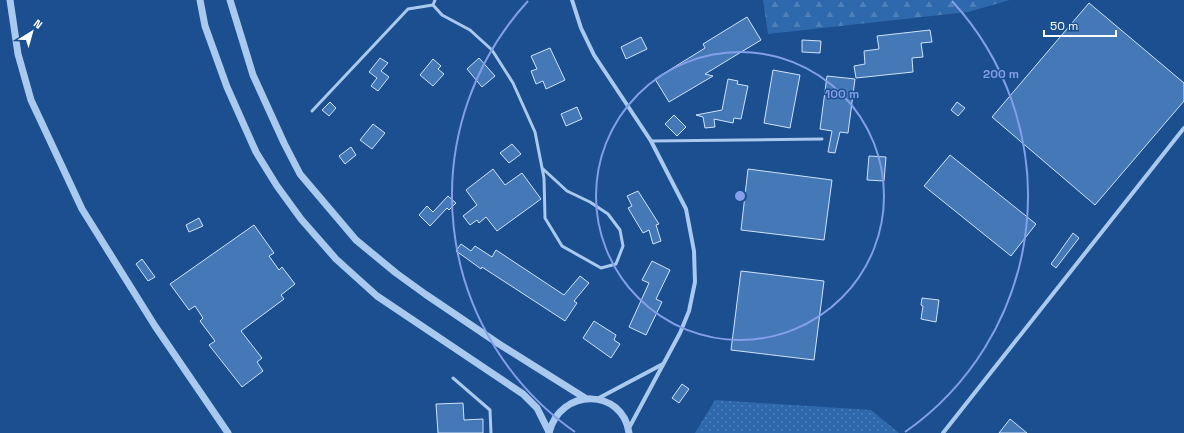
<svg xmlns="http://www.w3.org/2000/svg" width="1184" height="433" font-family="'Space Grotesk',sans-serif">
<defs>
<pattern id="grass-dots" width="8" height="8" patternUnits="userSpaceOnUse"><rect width="8" height="8" fill="#2e69ad"/><path d="M2 2h.1M6 6h.1" fill="none" stroke="#4d80b9" stroke-width="1.8" stroke-linecap="round"/></pattern>
<pattern id="forest-firs" width="22" height="20" patternUnits="userSpaceOnUse"><rect width="22" height="20" fill="#2e69ad"/><path d="M5 1l3.5 6h-7zM16 11l3.5 6h-7z" fill="#4d80b9"/></pattern>
</defs>
<rect width="100%" height="100%" fill="#1b4f8f"/>
<polygon fill="url(#grass-dots)" points="715,400 871,410 899,433 695,433"/>
<polygon fill="url(#forest-firs)" points="763,0 1010,0 968,12 768,34"/>
<g fill="#4478b7" stroke="#cfe3fa">
<polygon points="1089,3 1184,83 1184,101 1095,205 992,117"/>
<polygon points="747,17 761,40 705,74 713,76 669,102 655,79 705,48 703,44"/>
<polygon points="930,30 932,42 921,43 923,57 912,58 913,72 856,78 854,66 865,64 864,51 879,49 877,36"/>
<polygon points="641,37 647,49 626,59 621,47"/>
<polygon points="802,40 821,41 820,53 802,52"/>
<polygon points="550,48 565,80 546,89 543,81 536,84 531,71 537,69 531,56"/>
<polygon points="380,58 388,63 381,71 389,77 378,91 371,86 377,78 369,72"/>
<polygon points="479,58 495,76 482,87 467,69"/>
<polygon points="433,59 441,66 438,69 444,74 433,86 420,75"/>
<polygon points="773,70 800,75 790,128 764,123"/>
<polygon points="827,76 855,79 848,133 840,132 835,153 828,152 832,131 820,129"/>
<polygon points="728,79 738,81 737,84 748,86 741,119 734,118 733,123 714,119 715,127 705,128 703,117 696,115 722,110"/>
<polygon points="330,102 336,108 329,116 322,110"/>
<polygon points="957,102 965,108 958,116 951,110"/>
<polygon points="577,107 582,119 566,126 561,114"/>
<polygon points="674,115 686,127 677,136 665,124"/>
<polygon points="373,124 385,133 372,149 360,140"/>
<polygon points="512,144 521,154 509,163 500,153"/>
<polygon points="351,147 356,155 345,164 339,156"/>
<polygon points="950,155 1036,224 1011,256 924,186"/>
<polygon points="869,156 886,157 884,181 867,180"/>
<polygon points="493,169 505,185 522,173 541,199 497,231 486,217 479,223 477,220 470,225 463,216 477,205 466,190"/>
<polygon points="748,169 832,180 824,240 741,230"/>
<polygon points="638,191 659,224 656,225 661,241 653,244 649,230 643,233 628,208 632,206 627,196"/>
<polygon points="448,196 456,203 449,210 447,208 430,226 419,215 427,206 433,212"/>
<polygon points="199,218 203,226 189,232 186,225"/>
<polygon points="254,225 274,253 269,256 279,270 282,267 295,284 281,295 284,299 241,331 262,358 257,362 263,371 242,387 209,345 215,341 200,321 203,318 195,306 189,310 170,284"/>
<polygon points="1073,233 1079,238 1056,268 1051,264"/>
<polygon points="461,244 471,251 475,246 492,257 496,250 564,295 580,276 589,283 574,301 577,303 565,321 482,267 481,269 466,258 456,251"/>
<polygon points="142,259 155,277 148,281 136,264"/>
<polygon points="652,261 670,270 656,299 662,302 646,335 629,327 649,283 642,280"/>
<polygon points="741,271 824,281 814,360 731,350"/>
<polygon points="922,298 939,300 936,322 921,319 923,306 921,305"/>
<polygon points="594,321 616,335 614,340 620,344 611,358 583,338"/>
<polygon points="682,384 689,389 679,403 672,398"/>
<polygon points="463,403 464,420 483,419 483,433 438,433 436,404"/>
<polygon points="1010,419 1027,433 999,433"/>
</g>
<g fill="none" stroke-linecap="round" stroke-linejoin="round">
<g stroke="#a9c9ee" stroke-width="3">
<polyline points="435,0 433,5 442,15 470,30 492,50 513,83 535,132 544,178 545,218 562,246 601,268 616,264 623,246 620,230 608,214 590,202 567,191 542,168"/>
<polyline points="312,111 408,9 433,5"/>
<polyline points="651,141 822,139"/>
<polyline points="453,378 490,410 491,433"/>
</g>
<g stroke="#a9c9ee" stroke-width="4">
<polyline points="572,0 581,28 594,55 651,141 686,209 694,251 695,282 689,311 680,333 629,428"/>
<polyline points="597,399 663,364"/>
<polyline points="943,433 1184,128"/>
</g>
<g stroke="#a9c9ee" stroke-width="7">
<polyline points="10,0 18,54 31,100 82,209 155,326 228,433"/>
<polyline points="200,0 205,26 227,87 256,152 277,186 301,219 336,259 377,296 523,394 537,408 549,432"/>
<polyline points="230,0 253,75 284,143 300,174 356,240 396,273 425,294 499,344 585,398"/>
<path d="M549,433C560,387 623,388 629,433"/>
</g>
</g>
<g fill="none" stroke="#839eea" stroke-width="2">
<circle cx="740" cy="196" r="144"/>
<path d="M575 432A288 288 0 0 1 528 1M952 1A288 288 0 0 1 905 432"/>
</g>
<circle cx="740" cy="196" r="6" fill="#839eea" stroke="#1b4f8f" stroke-width="2"/>
<g font-size="12" text-anchor="middle" font-weight="bold" fill="#839eea" stroke="#1b4f8f" stroke-width="3" stroke-linejoin="round" paint-order="stroke">
<text x="1001" y="78">200 m</text>
<text x="842" y="98">100 m</text>
</g>
<g transform="translate(32 32) rotate(37)" stroke="#1b4f8f" stroke-width="3" paint-order="stroke">
<path d="M0-3L7 15L0 10L-7 15Z" fill="#ffffff"/>
<text y="-6" font-size="11" font-weight="bold" text-anchor="middle" fill="#ffffff">N</text>
</g>
<path d="M1044 30v6h72v-6" fill="none" stroke="#ffffff" stroke-width="2"/>
<text x="1050" y="30" font-size="12" fill="#ffffff" stroke="#1b4f8f" stroke-width="3" paint-order="stroke">50 m</text>
</svg>
